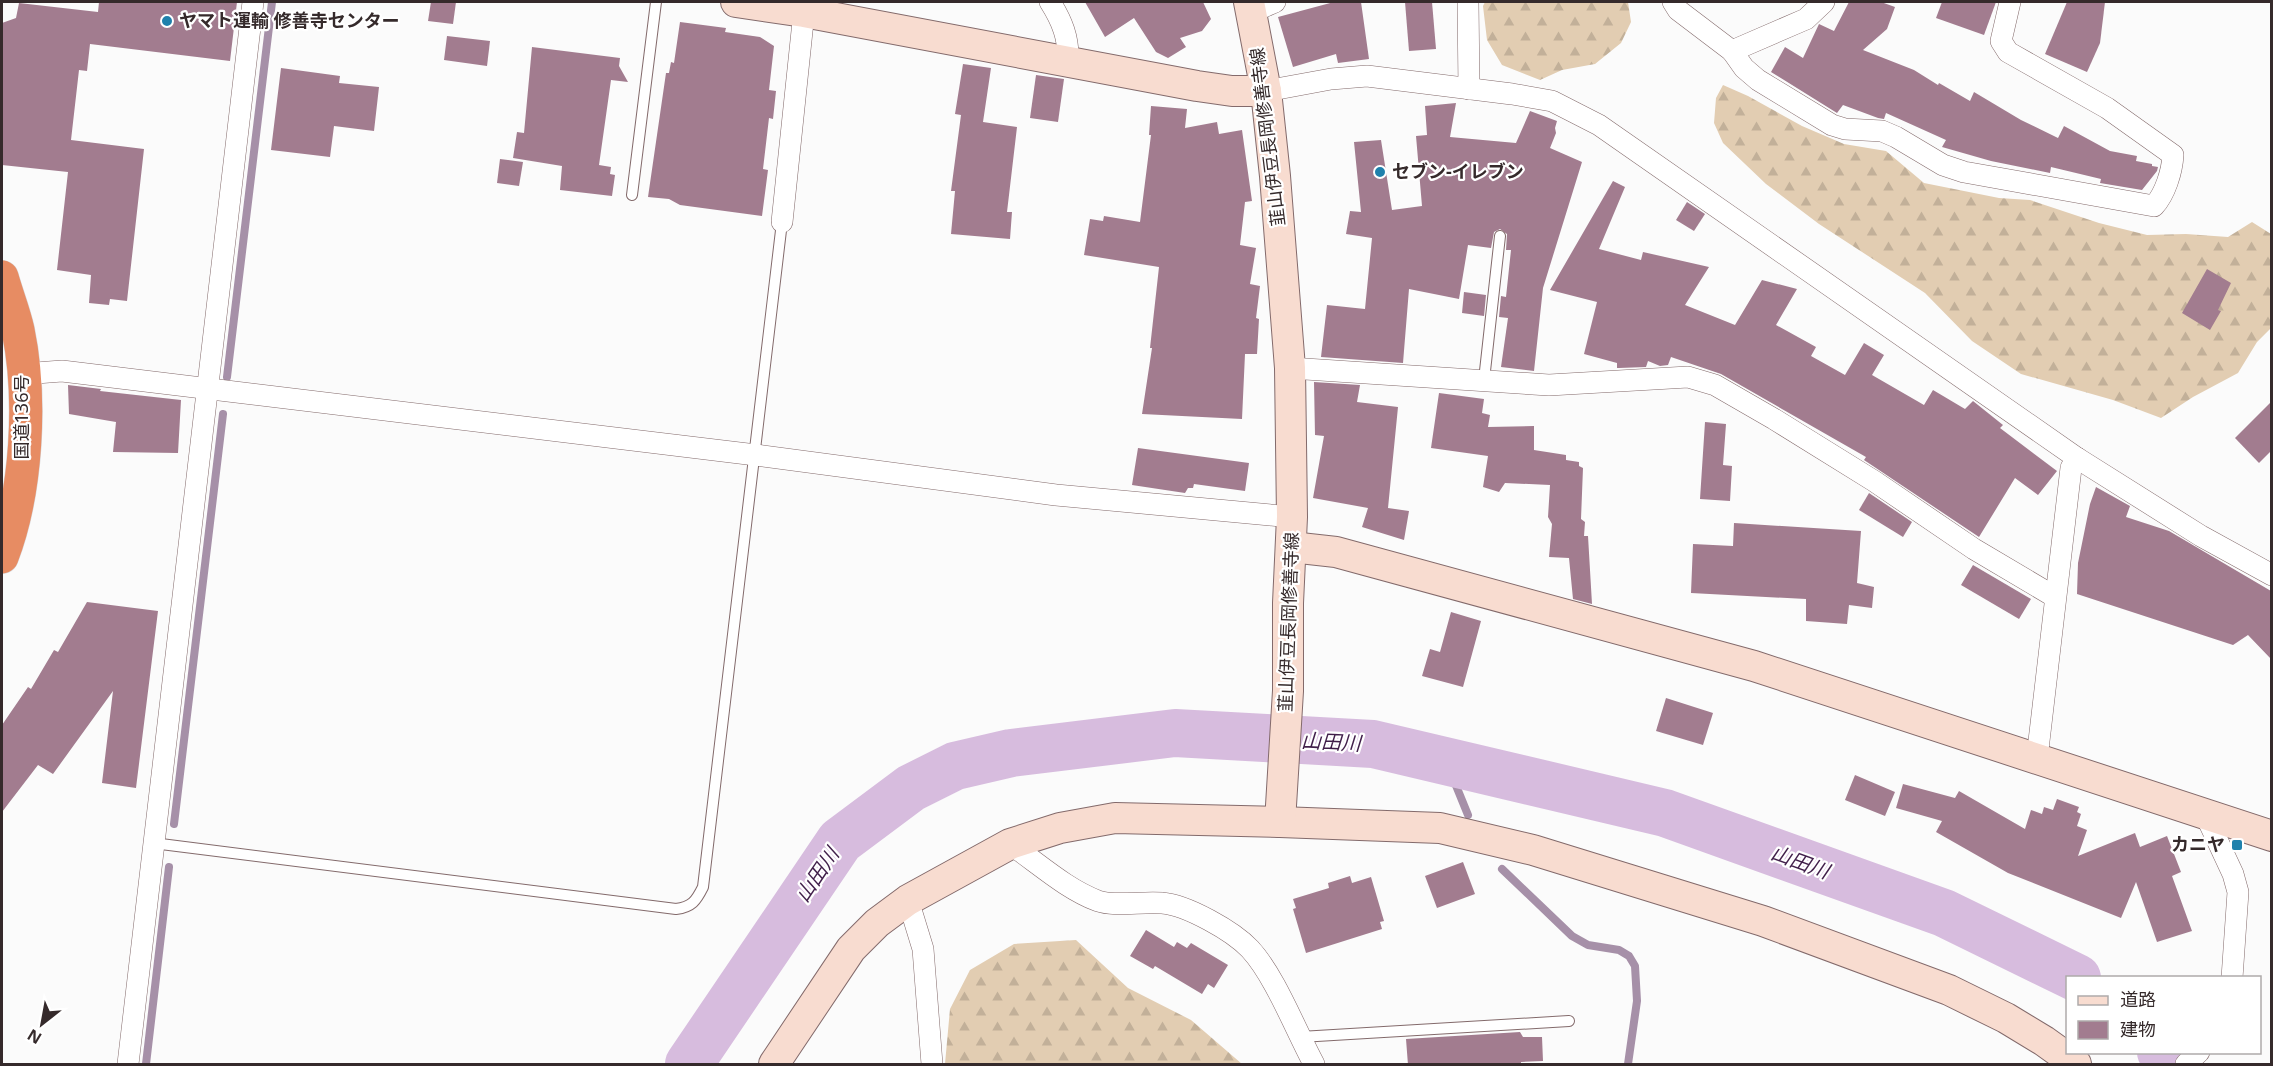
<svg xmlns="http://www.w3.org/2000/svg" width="2273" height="1066" font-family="'Noto Sans','Noto Sans JP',sans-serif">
<defs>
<pattern id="forest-firs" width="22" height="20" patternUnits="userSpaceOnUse" patternTransform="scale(1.5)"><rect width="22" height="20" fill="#e2cdb2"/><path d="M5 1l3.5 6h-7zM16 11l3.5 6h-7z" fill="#c2b099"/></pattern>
</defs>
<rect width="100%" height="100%" fill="#fbfbfb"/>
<g fill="url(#forest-firs)">
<polygon points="1485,2 1628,2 1631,22 1621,43 1595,64 1562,70 1540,80 1502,65 1487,40 1483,6"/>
<polygon points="1723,85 1748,96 1802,126 1844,144 1886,151 1924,183 1999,198 2030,200 2099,223 2147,235 2186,234 2228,237 2252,222 2271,234 2271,328 2257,342 2238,373 2193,397 2161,418 2113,400 2021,374 1972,341 1925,293 1819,224 1766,184 1723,143 1714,123 1716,98"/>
<polygon points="1076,940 1128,988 1191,1020 1242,1064 945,1064 950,1009 970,970 1014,944"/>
</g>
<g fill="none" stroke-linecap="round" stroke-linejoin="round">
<g stroke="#a690a8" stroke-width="8">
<polyline points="227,377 272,2"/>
<polyline points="1446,761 1468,815"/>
<polyline points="174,824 223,414"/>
<polyline points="1502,869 1572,936 1588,945 1619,950 1629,956 1635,966 1637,1001 1628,1064"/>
<polyline points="146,1064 169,867"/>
</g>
<g stroke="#d7bcde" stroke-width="48">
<polyline points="2161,1052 2169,1064"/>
<polyline points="689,1064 840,841 911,788 955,766 1011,753 1175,733 1373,744 1665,813 1944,913 2077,978"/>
</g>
</g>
<g fill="#a27c8f">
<polygon points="99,2 237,2 230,61 90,44 87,71 79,70 71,140 144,149 127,301 110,299 109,305 89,303 91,275 57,270 68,172 2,165 2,23 16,18 19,3 98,12"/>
<polygon points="431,2 456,2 453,24 428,21"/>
<polygon points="1085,2 1203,2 1211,19 1202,31 1180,38 1186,47 1168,58 1156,52 1134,18 1105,37"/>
<polygon points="1334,2 1361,2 1369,59 1338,63 1336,54 1293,67 1278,17"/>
<polygon points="1405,2 1432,2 1436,49 1409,51"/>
<polygon points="1849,2 1881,2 1895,7 1887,29 1863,50 1914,70 1938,85 1939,83 1970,101 1974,92 2021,120 2058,138 2064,126 2110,151 2137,156 2136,161 2152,164 2152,166 2158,167 2157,171 2142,190 2100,183 2101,179 2051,167 2050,173 1991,161 1942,147 1946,140 1886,113 1884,119 1878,118 1843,105 1837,113 1771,72 1785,47 1803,58 1819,24 1834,31"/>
<polygon points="1942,2 1996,2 1984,35 1936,18"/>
<polygon points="2067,2 2105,2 2100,43 2087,72 2045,54"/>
<polygon points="680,22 726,28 725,32 760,37 774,46 769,90 776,91 773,119 769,118 763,169 768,170 762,216 680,205 669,199 648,197 666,73 669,73 671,62 674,63"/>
<polygon points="447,36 490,41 487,66 444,60"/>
<polygon points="532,47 620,58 619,66 628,82 611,80 599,165 611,167 610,174 615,175 612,196 560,190 562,166 513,158 517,132 524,133"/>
<polygon points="963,64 991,68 983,122 1017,127 1007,212 1012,212 1010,239 951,234 955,191 951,191 961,115 955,114"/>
<polygon points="281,68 340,76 339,83 379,87 374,131 334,126 330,157 271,150"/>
<polygon points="1036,75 1064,79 1058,122 1030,118"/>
<polygon points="1456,103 1450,137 1516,143 1530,111 1557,121 1555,128 1556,133 1550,148 1582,162 1543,288 1534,371 1501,367 1508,318 1499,317 1501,296 1506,297 1511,250 1506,250 1507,234 1500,229 1494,232 1491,248 1468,245 1459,299 1409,289 1403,363 1321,357 1327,305 1365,309 1372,238 1346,234 1350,211 1361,212 1354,142 1381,140 1392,210 1422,206 1416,136 1427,135 1425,106"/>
<polygon points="1151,106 1187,109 1185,128 1217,122 1219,134 1242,130 1252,201 1245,202 1240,245 1256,248 1250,284 1260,286 1256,318 1259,319 1257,354 1245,354 1242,419 1142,414 1152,348 1150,348 1159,267 1084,255 1090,219 1103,221 1104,216 1140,222 1151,135 1149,135"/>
<polygon points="500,159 523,162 519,186 497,183"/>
<polygon points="1613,181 1625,187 1599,249 1641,260 1643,252 1709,267 1685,305 1735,325 1762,280 1797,289 1776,325 1816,347 1811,356 1845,375 1864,343 1884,355 1872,375 1924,405 1933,390 1965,409 1973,401 2003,425 2000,428 2057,471 2038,495 2015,478 1979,537 1864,460 1866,457 1721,374 1671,357 1668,365 1660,366 1648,361 1646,367 1619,368 1617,368 1617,363 1584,354 1597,302 1550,290"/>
<polygon points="1687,202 1705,214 1694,231 1676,220"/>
<polygon points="2207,269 2231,283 2218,310 2221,311 2210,330 2182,313"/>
<polygon points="1464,292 1486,295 1484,316 1462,313"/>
<polygon points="1314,382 1360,385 1357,402 1398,407 1388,508 1409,511 1404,540 1362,527 1368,508 1313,498 1324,436 1315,435"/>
<polygon points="68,385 101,389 100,391 181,400 178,453 113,452 116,422 69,414"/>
<polygon points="1439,393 1484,399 1482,413 1490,415 1488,427 1534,426 1534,450 1566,455 1566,460 1579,462 1579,466 1583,468 1581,519 1585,522 1584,536 1588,536 1592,604 1573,599 1569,558 1549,557 1552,524 1548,517 1550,485 1505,483 1499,492 1483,487 1488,456 1431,448"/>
<polygon points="2271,402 2271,451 2259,463 2235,438"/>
<polygon points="1705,422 1726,424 1723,465 1732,466 1730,501 1700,499"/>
<polygon points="1138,448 1249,463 1245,491 1194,484 1193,488 1188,488 1185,493 1132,485"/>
<polygon points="2096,487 2130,506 2126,517 2169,531 2271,591 2271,659 2248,635 2233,645 2077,594 2078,563 2090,504"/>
<polygon points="1869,493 1912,522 1903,537 1859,510"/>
<polygon points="1734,523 1861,531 1857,583 1874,587 1872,608 1849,605 1847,624 1806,621 1806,599 1691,593 1693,544 1733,546"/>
<polygon points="1973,565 2031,599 2019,619 1961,585"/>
<polygon points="87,602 158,611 136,788 102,783 113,691 53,774 38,765 2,812 2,725 28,687 31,689 54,650 58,652"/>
<polygon points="1451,612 1481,621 1463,687 1422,676 1430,649 1440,652"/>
<polygon points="1666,698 1713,713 1703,745 1656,731"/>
<polygon points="1855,775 1895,792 1885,816 1845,800"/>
<polygon points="1903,784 1955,798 1959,791 2025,829 2031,810 2042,814 2044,807 2053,810 2057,799 2079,807 2077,812 2081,814 2077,826 2087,830 2078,856 2135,833 2140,847 2167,836 2181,872 2172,876 2192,931 2157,942 2136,882 2121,918 2008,873 1936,832 1942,821 1896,808"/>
<polygon points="1463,862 1475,894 1437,908 1425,876"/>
<polygon points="1350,876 1352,883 1371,877 1384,921 1380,922 1382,929 1306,953 1293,909 1296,908 1293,899 1329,888 1328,883"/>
<polygon points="1146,930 1174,947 1177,942 1187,948 1191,943 1228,965 1214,988 1208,984 1202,994 1155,966 1153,969 1130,956"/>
<polygon points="1520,1032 1523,1037 1542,1037 1543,1061 1521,1062 1521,1065 1408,1065 1406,1039"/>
</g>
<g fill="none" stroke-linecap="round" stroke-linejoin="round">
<defs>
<g id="lane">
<polyline points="632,195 656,2"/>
<polyline points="1484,380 1500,236"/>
<path d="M153,843L676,909C692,907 696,901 703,887L782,222"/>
<polyline points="1300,1037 1569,1021"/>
</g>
<g id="street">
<path d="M1050,2C1062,21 1069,38 1068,61"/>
<polyline points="1468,2 1469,89"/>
<path d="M1673,2L1678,10L1732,51L1744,68L1758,80L1832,125L1845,129L1882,131L1896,137L1943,165L1964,172L2154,206C2165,194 2172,172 2173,155L2107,108L2008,52L2001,41L2010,2"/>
<polyline points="1252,12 1275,2"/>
<polyline points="1732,51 1806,19 1824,2"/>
<polyline points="1266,91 1331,79 1367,76 1512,94 1552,101 1599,125 2077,458 2201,536 2272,575"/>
<polyline points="782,222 804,12"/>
<polyline points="1290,368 1549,385 1688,377 1715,385 1774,419 1874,481 1974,549 2055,597"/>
<polyline points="23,374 62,371 756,455 1056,495 1292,517"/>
<polyline points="2037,758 2071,468 2077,458"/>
<polyline points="2206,816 2233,874 2238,892 2232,978"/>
<path d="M1010,844C1038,863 1066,889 1098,901C1115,907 1143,901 1162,903C1187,905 1233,931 1250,949C1275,976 1296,1031 1314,1064"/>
<polyline points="908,900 923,949 932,1064"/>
<polyline points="128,1064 253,2"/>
<polyline points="2186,1064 2199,1052"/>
</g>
<g id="secondary">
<polyline points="736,2 804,12 1197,86 1232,91 1266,91"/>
<polyline points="1291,547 1336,552 1754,666 2272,836"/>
<polyline points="1280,822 1440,828 1533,850 1763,921 1949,990 2006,1018 2044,1041 2076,1064"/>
<polyline points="774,1064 851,949 877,923 908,900 1010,844 1060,828 1115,818 1280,822 1288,691 1288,603 1292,517 1290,368 1275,176 1266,91 1249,2"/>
</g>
<path id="highway" d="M2,277C7,295 14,312 18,330C32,398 27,492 2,557"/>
</defs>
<use href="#lane" stroke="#836a6b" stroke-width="12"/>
<use href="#street" stroke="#836a6b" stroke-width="22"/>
<use href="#secondary" stroke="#836a6b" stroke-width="32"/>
<use href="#highway" stroke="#d7d4d5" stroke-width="34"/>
<use href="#lane" stroke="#fff" stroke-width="10"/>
<use href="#street" stroke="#fff" stroke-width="21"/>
<use href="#secondary" stroke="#f8dcd0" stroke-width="30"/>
<use href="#highway" stroke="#e78c63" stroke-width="33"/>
</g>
<g fill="#1f81ac" stroke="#fff" stroke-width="2">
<circle cx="167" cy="21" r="6"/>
<circle cx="1380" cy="172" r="6"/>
<rect x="2231" y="839" width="12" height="12" rx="3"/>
</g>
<g text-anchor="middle" stroke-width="4.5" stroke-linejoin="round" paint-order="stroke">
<g font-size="18" font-weight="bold" fill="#352a2b" stroke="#fff" text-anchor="start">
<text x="179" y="27">ヤマト運輸 修善寺センター</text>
<text x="1392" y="178">セブン-イレブン</text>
<text x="2225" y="851" text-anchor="end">カニヤ</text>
</g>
<g font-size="18" fill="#352a2b" stroke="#fff">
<text transform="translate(1268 137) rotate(-97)" y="6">韮山伊豆長岡修善寺線</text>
<text transform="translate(22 417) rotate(-90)" y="6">国道136号</text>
<text transform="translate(1289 622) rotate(-88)" y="6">韮山伊豆長岡修善寺線</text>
</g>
<g font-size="20" font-style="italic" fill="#411f4a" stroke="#fff">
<text transform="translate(1331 742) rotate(3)" y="7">山田川</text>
<text transform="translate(1800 862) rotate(20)" y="7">山田川</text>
<text transform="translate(817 875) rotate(-56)" y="7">山田川</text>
</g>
</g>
<rect width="2273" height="1066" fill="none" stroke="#352a2b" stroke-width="6"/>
<rect x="2066" y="976" width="195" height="78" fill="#ffffff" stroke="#aeaaaa" stroke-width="1.5"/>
<rect x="2078" y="996" width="30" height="9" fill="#f8dcd0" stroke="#aeaaaa" stroke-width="1.5"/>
<text x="2120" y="1006" font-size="18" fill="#352a2b">道路</text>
<rect x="2078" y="1021" width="30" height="18" fill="#a27c8f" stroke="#aeaaaa" stroke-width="1.5"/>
<text x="2120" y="1036" font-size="18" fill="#352a2b">建物</text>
<g transform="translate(42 1024) rotate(211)" stroke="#ffffff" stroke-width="4.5" paint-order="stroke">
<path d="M0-4.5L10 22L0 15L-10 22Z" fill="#352a2b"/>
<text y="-9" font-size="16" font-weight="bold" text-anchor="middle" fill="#352a2b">N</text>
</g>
</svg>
